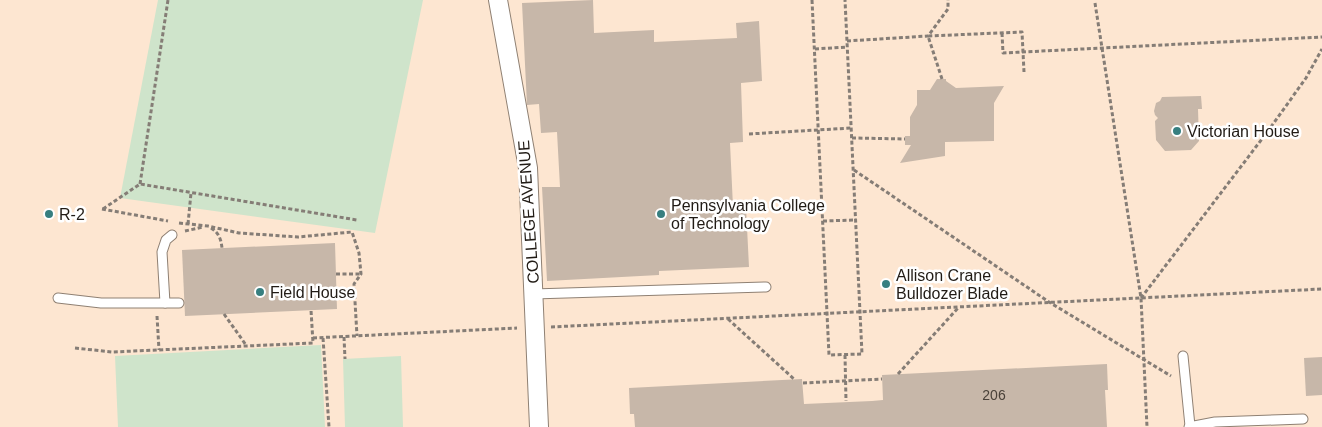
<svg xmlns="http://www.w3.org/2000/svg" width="1322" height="427" font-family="Arial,sans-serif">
<rect width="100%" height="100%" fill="#fdf3ea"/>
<rect fill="#fde6d1" x="0" y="0" width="1322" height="427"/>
<g fill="#cfe4cb">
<polygon points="158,0 423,0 375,233 120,198"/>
<polygon points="321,345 325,427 118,427 115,356"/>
<polygon points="401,356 403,427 345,427 343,359"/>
</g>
<g fill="#c7b7a9">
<polygon points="593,0 594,33 654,30 654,42 737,38 736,23 759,21 762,81 741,83 743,142 730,143 733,207 746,207 749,267 659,271 659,275 547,281 542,187 560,187 557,132 541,133 539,104 527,105 522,3"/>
<polygon points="937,79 946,79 946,81 956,88 1004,86 994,103 994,141 945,142 945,156 900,163 911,145 905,145 905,136 910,136 910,117 917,105 917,90 930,90"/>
<polygon points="1201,96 1202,109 1198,109 1199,141 1191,150 1165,151 1156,140 1155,121 1158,118 1155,115 1154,111 1156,103 1160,101 1162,97"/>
<polygon points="335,243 337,309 185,316 182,250"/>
<polygon points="1322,357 1322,395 1306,396 1304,358"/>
<polygon points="1107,364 1108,390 1105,390 1107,427 635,427 634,414 630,414 629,388 802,379 804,404 872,401 883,400 882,375"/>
</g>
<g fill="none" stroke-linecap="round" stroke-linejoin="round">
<defs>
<g id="lane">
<polyline points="533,294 766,287"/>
<polyline points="58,298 101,303 179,303"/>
<polyline points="165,303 162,252 166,240 172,235"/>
<polyline points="1183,356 1190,426"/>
<polyline points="1189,427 1215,422 1303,419"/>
</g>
<polyline id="street" points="498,0 528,168 539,427"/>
</defs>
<use href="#lane" stroke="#8f8073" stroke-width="11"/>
<use href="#street" stroke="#8f8073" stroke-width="20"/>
<g stroke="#857d76" stroke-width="3" stroke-dasharray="4 2.5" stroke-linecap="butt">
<polyline points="812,0 829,355 862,354 845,0"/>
<polyline points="1095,3 1141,298 1147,427"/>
<polyline points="1002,33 1003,53 1322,37"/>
<polyline points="847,41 928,36 948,9 948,0"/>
<polyline points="815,49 847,47"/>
<polyline points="942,79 928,36 1022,32 1024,72"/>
<polyline points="749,134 851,128"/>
<polyline points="852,138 905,139"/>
<polyline points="854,170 1049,302 1171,376"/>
<polyline points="140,184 168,0"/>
<polyline points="102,209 168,221"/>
<polyline points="103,209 140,184 357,220"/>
<polyline points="823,221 856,220"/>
<polyline points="179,223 208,226 239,233 298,237 352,232 359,253 361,274 354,284 357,336"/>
<polyline points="188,224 191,193"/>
<path d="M211,228C219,233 221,239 222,248"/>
<polyline points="185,231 203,227"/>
<polyline points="336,274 360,274"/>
<polyline points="1141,298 1268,131 1306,78 1322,49"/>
<polyline points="224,314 246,345"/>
<polyline points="157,316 159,350"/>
<polyline points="728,319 794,379"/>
<polyline points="551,327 1322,289"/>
<polyline points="344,337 345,359"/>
<polyline points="313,338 517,328"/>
<polyline points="323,338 329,427"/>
<polyline points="75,348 112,352 313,343 311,310"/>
<polyline points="845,355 846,401"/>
<polyline points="898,374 958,308"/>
<polyline points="803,383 882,379"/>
</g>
<use href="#lane" stroke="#fff" stroke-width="9"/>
<use href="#street" stroke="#fff" stroke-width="18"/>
</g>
<g fill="#377f80" stroke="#fff" stroke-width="2">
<circle cx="1177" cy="131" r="5"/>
<circle cx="49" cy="214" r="5"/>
<circle cx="661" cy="214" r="5"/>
<circle cx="886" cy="284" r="5"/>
<circle cx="260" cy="292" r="5"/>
</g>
<g text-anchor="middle" stroke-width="5" stroke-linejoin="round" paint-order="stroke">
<g font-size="14" fill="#4a423a">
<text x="994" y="400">206</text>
</g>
<g font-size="16" fill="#211b15" stroke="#fff" text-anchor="start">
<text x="1187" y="137">Victorian House</text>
<text x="671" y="211">Pennsylvania College<tspan x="671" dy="18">of Technology</tspan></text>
<text x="59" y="220">R-2</text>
<text x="896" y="281">Allison Crane<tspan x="896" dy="18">Bulldozer Blade</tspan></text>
<text x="270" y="298">Field House</text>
</g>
<g font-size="16" fill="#211b15" stroke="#fff">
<text transform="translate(528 212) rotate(-94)" y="6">COLLEGE AVENUE</text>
</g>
</g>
</svg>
